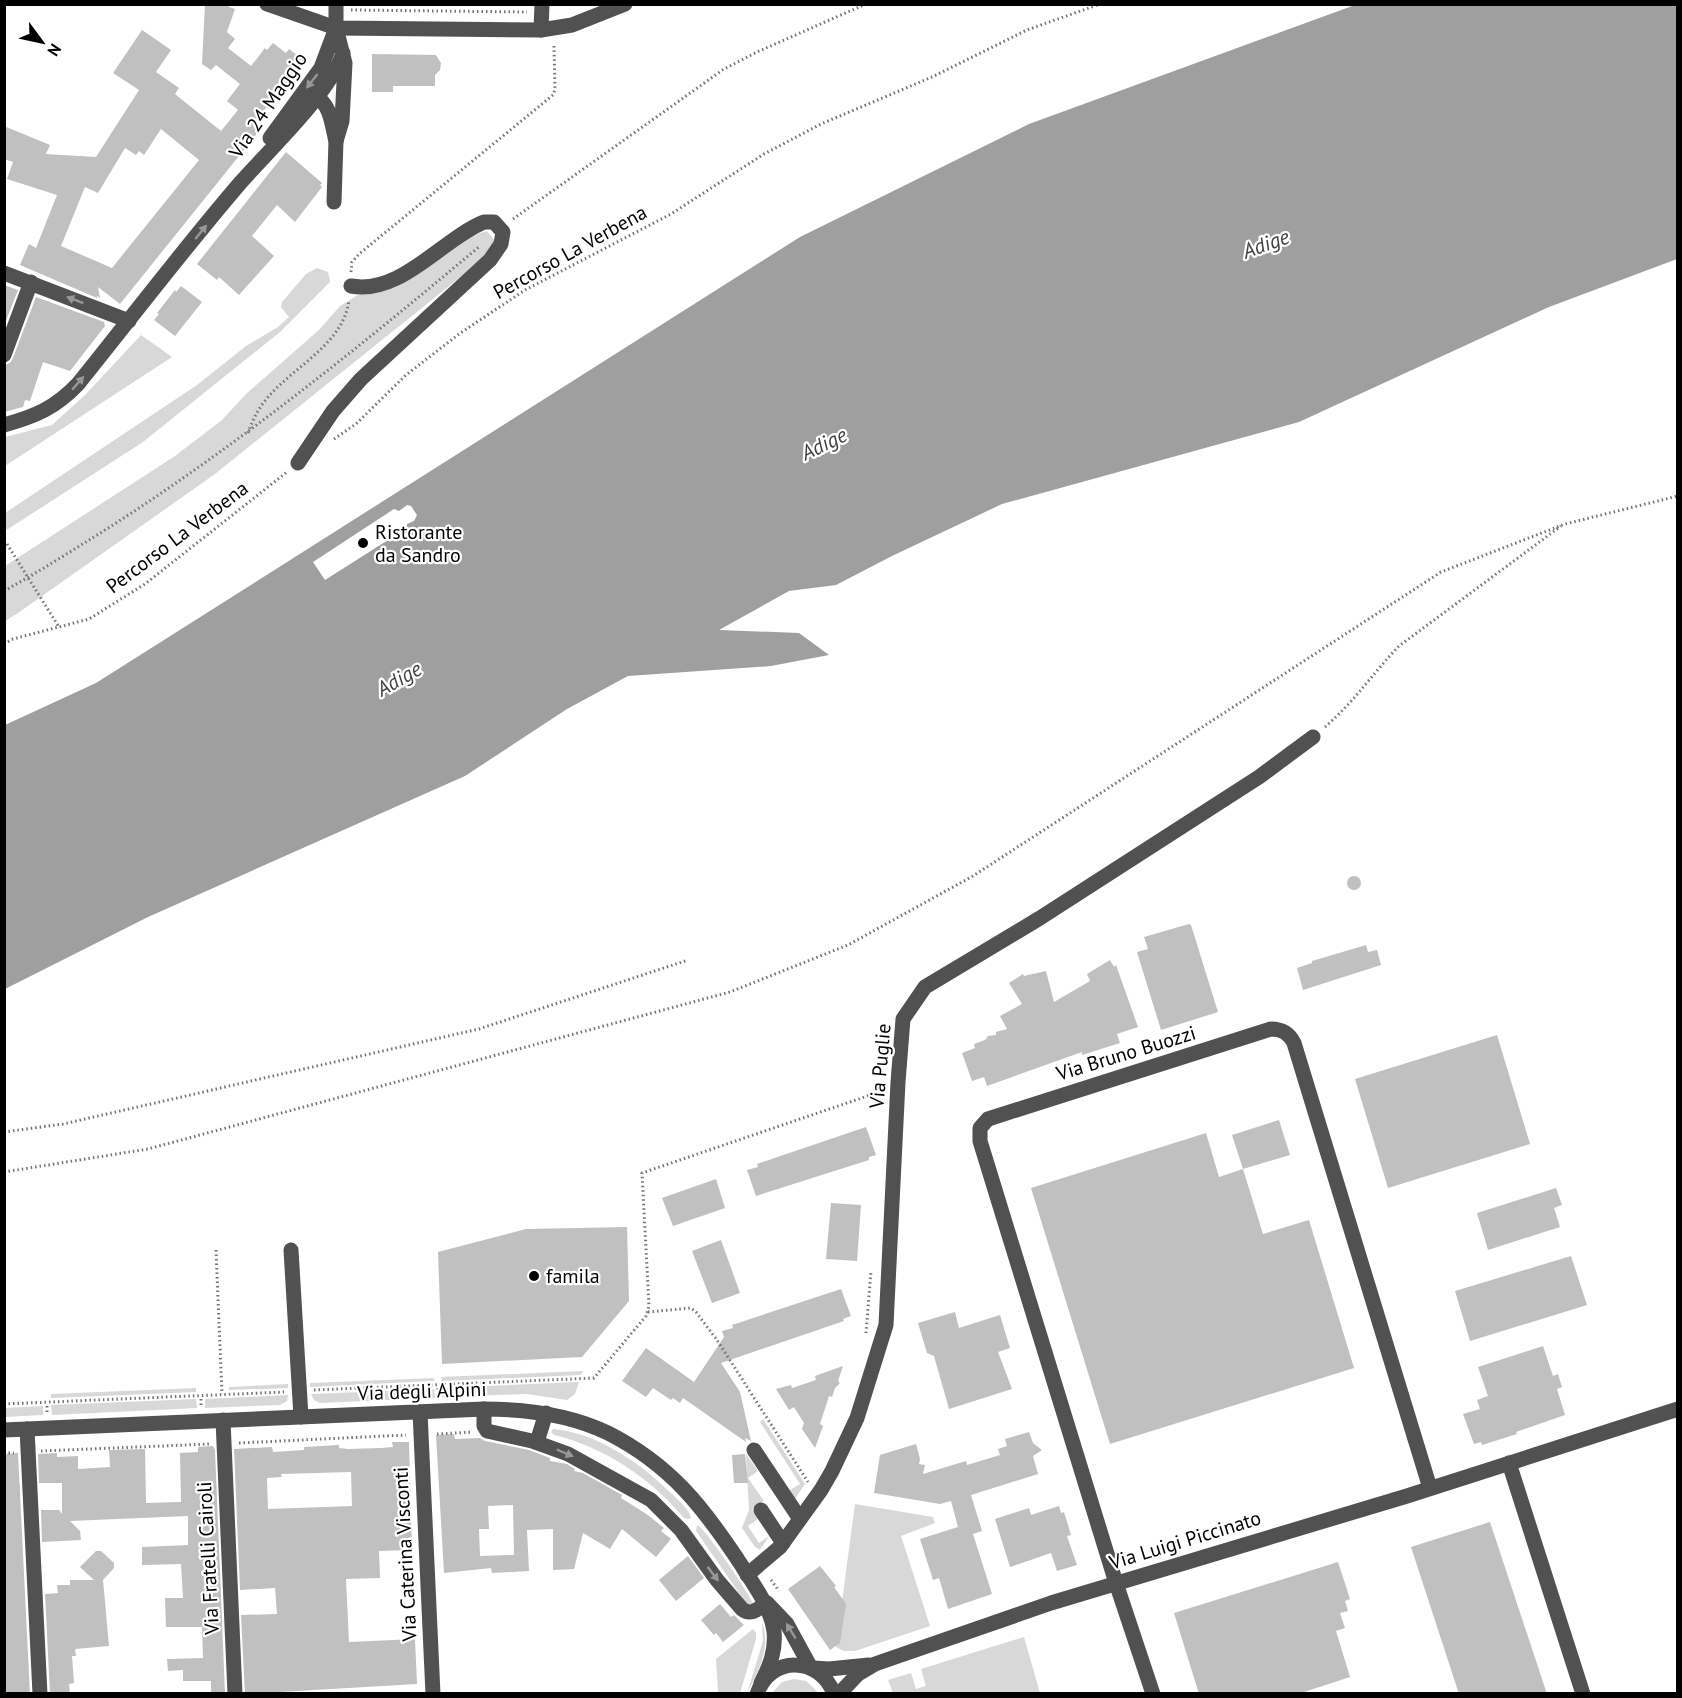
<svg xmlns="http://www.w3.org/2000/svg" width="1682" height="1698" font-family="'PT Sans',sans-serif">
<rect width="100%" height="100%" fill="#fff"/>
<g fill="#d8d8d8">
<polygon points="487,231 496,242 489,254 215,474 18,613 5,621 5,566 175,456 222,420 246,394 320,329 340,306 358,295 389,287 457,244 480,233"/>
<polygon points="317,268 328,272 330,282 280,332 143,442 5,531 5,513 197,385 246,346 278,327 289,317 281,307 282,302 306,274"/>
<polygon points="141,335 172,357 5,466 5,437 52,425 86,394"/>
<polygon points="583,1371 581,1375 442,1381 441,1377"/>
<polygon points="434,1378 434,1381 310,1387 310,1383"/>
<polygon points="579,1382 575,1394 567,1400 527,1394 442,1397 442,1388"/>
<polygon points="288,1384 288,1388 229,1390 229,1387"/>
<polygon points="196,1388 196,1392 51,1398 51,1394"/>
<polygon points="434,1389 435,1398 320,1403 314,1400 311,1394"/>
<polygon points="288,1395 287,1401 280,1405 205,1408 205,1399"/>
<polygon points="196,1399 197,1408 52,1415 51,1405"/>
<polygon points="43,1406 43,1415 5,1417 5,1408"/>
<polygon points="763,1419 805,1484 795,1499 790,1490 800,1484 760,1422"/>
<path d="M553,1429C599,1433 643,1465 674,1496C680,1502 689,1509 691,1518L689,1519L684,1518C649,1477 606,1448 554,1435L551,1432Z"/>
<polygon points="746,1454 758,1471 748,1478 764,1501 752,1509 758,1519 748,1526 759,1543 769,1536 760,1550 755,1547 742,1528 749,1510"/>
<polygon points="855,1504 933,1517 935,1523 901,1536 930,1626 855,1651 844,1651 836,1647"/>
<path d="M697,1525C706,1529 748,1592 753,1604L748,1606L696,1531Z"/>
<path d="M762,1623C772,1647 757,1674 747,1693L763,1641Z"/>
<polygon points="753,1629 756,1633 756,1639 740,1693 718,1693 716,1659"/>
<polygon points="1024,1637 1040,1693 893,1693 888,1680 911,1673 916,1689 926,1686 921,1669"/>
<polygon points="794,1679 806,1681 819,1693 772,1693 782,1682"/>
</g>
<polygon fill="#9f9f9f" points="1355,5 1677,5 1677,259 1549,307 1299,422 1002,504 892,556 836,585 789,591 719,630 799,633 829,655 771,666 628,676 567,709 465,776 148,917 5,989 5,725 96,683 800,237 1029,124"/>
<polygon fill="#fff" points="407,505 411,506 417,515 414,521 407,524 407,528 325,580 313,562 394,509 399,511"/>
<g fill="#c0c0c0" fill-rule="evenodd">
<path d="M205,4H229V7L235,9L227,32L235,39L228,48L251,66L265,48L267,50L273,43L286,53L289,49L302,59L293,70L294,72L256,121L263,126L120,304L98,287L100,298L97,296V298L20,265L29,244L36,248L57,195L7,179L13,162L4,159V126L50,145L46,154L96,157L139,90L113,73L142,30L171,50L156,72L179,88L175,94L221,131L238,110L227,101L240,84L216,65L211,70L202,64ZM161,129L199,160L112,268L61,246L85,187L98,193L125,148L136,155L139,151L144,155Z"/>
<polygon points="372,54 436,55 441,63 440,70 435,75 435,86 393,86 393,92 372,92"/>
<polygon points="286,152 322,183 320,185 322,187 295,222 277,205 252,236 274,256 239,295 219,277 217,280 197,264"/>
<polygon points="4,285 18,290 4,326"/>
<polygon points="181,286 202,302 175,336 154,320 159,314 157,313 175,290 176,292"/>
<polygon points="36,297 104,322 105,326 70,371 43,362 30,401 25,400 23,407 4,412 4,365 10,363 13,358"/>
<circle cx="1354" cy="883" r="7"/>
<polygon points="1189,924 1191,925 1218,1012 1161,1030 1137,952 1148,949 1144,937"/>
<polygon points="1366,945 1368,952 1377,950 1381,965 1303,990 1297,968 1312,963 1312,961"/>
<polygon points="1110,960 1114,967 1116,965 1138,1027 1117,1034 1120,1043 1082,1055 1082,1052 987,1086 984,1077 972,1081 962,1053 975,1048 974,1044 985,1040 988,1036 996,1035 996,1032 1007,1029 1000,1016 1022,1004 1009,983 1023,974 1024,976 1046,971 1054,1002 1090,981 1087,974"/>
<polygon points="1497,1035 1530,1144 1388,1188 1355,1079"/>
<polygon points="1279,1120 1290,1155 1243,1169 1232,1135"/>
<polygon points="866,1127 876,1155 869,1157 869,1160 756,1196 747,1170 758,1167 757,1164"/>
<polygon points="1206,1133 1219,1177 1243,1169 1263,1234 1309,1220 1354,1368 1110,1444 1031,1188"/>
<polygon points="716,1179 725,1208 673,1226 662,1198"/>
<polygon points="1556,1188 1562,1205 1554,1208 1560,1227 1488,1250 1477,1213"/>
<polygon points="831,1203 861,1205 857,1261 826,1259"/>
<polygon points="627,1227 629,1301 582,1357 442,1364 438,1252 526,1229"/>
<polygon points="721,1240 740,1293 712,1303 692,1251"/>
<polygon points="1571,1256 1587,1305 1470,1341 1455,1291"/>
<polygon points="841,1289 851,1316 843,1319 844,1321 721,1363 740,1392 751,1441 745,1438 746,1442 683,1398 680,1403 673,1398 671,1400 653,1388 646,1397 622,1381 646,1348 694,1382 724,1337 722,1331 733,1328 732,1325"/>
<polygon points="955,1312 959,1328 1000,1315 1010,1348 998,1352 1012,1389 949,1409 934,1356 927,1353 918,1323"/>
<polygon points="1543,1346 1553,1376 1558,1374 1562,1387 1557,1389 1565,1415 1516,1432 1517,1434 1482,1445 1481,1442 1474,1444 1463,1414 1480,1409 1477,1400 1488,1396 1478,1367"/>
<polygon points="843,1366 838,1381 840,1383 835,1388 832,1397 829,1396 820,1424 823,1426 815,1448 802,1429 804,1423 794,1407 789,1410 776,1389 791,1385 792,1388 816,1380 815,1376"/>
<polygon points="1029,1432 1033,1443 1042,1450 1033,1456 1038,1474 971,1495 982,1531 973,1534 992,1594 948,1609 939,1578 933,1580 920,1539 958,1527 951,1501 940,1504 874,1493 880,1455 916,1444 920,1459 919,1464 925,1465 923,1474 966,1461 967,1465 1000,1455 998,1449 1007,1446 1005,1439"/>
<path d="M454,1434L455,1439L480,1438L485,1441L529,1450L550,1458V1461L567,1464L575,1469L574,1471L583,1473L622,1495L621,1498L648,1515L664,1528L661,1531L671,1539L656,1557L622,1529L610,1549L583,1533L574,1569L553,1570V1529L527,1530L529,1571L492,1573L491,1568L444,1573L436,1435ZM513,1505L514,1555L480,1556L479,1529H489L488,1506Z"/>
<path d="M392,1442H409L412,1550L379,1551L380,1578L346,1579L349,1642L415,1639L417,1684L245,1694L241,1615L277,1614L275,1588L240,1590L234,1449L272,1447L273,1452L304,1450V1447L339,1445V1448L348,1449L381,1448L393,1447ZM351,1472L352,1506L268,1509L267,1478L282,1477L281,1474Z"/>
<polygon points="213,1446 215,1450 225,1694 211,1694 211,1681 183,1681 183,1670 168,1671 167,1659 203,1658 202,1627 166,1627 165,1598 183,1598 181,1564 142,1565 142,1547 188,1545 188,1516 70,1521 80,1531 81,1540 42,1542 41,1510 59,1510 62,1514 62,1483 39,1483 38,1454 57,1453 57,1457 78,1456 78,1469 110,1467 109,1450 145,1449 146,1503 181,1502 180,1453 198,1452 198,1447"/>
<polygon points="18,1453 30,1694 4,1694 4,1656 6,1656 4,1454"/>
<polygon points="745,1454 748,1483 734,1483 732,1455"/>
<polygon points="1059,1506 1061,1513 1064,1512 1071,1535 1067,1536 1077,1565 1057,1571 1051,1553 1010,1567 995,1519 1029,1508 1031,1515"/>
<polygon points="1490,1522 1547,1694 1459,1694 1411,1547"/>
<polygon points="96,1551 101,1551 114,1563 114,1568 103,1580 109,1646 75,1649 76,1656 72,1656 74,1683 69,1684 70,1694 50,1694 45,1594 58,1593 57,1585 70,1585 70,1580 94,1580 80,1567"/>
<polygon points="688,1556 704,1578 676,1601 659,1580"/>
<polygon points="1338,1562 1350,1599 1345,1601 1348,1611 1340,1613 1345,1628 1336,1631 1350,1677 1298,1694 1199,1694 1174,1613"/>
<polygon points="820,1566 836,1586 834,1587 846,1604 840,1643 830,1650 788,1589"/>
<polygon points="720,1604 731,1617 734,1615 744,1625 723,1642 716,1633 714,1635 701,1620"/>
</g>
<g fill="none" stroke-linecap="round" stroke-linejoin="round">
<g stroke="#737373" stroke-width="3" stroke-dasharray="1.5 3" stroke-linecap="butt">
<polyline points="351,10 527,12"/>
<polyline points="513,219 724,69 757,52 866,4"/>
<polyline points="351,272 352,262 359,254 553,95 555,90 554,44"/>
<path d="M248,433C253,419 259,407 269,396C295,366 344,343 349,300"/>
<polyline points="334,439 356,424 406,375 459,334 525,290 671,214 764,154 821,124 932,77 1027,30 1100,4"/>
<polyline points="7,544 59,627"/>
<path d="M4,591C35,574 65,555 94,537C231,451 356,350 480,246"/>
<polyline points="4,644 13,639 89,619 145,584 287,472"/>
<path d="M1325,727C1353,703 1374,672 1399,646L1561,526"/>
<polyline points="4,1132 63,1124 479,1029 688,960"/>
<polyline points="4,1172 148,1149 730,992 848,945 973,876 1441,572 1565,524 1678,496"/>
<polyline points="216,1250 222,1394"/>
<polyline points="648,1312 691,1308 696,1312 717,1340 808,1482"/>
<polyline points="866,1333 871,1271"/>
<polyline points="438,1388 438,1396"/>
<polyline points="314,1390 594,1378 646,1316 649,1306 642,1173 882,1091"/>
<polyline points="201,1399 201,1406"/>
<polyline points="4,1404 284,1392"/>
<polyline points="47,1406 47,1413"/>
<polyline points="437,1434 472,1432"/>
<polyline points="239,1443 406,1435"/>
<polyline points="41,1451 209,1444"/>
<polyline points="4,1453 14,1453"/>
<polyline points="771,1580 779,1591"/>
</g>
<g stroke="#515151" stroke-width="15">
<polyline points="267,4 336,28 541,30 572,25 625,4"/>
<polyline points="541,30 542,4"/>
<path d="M316,97C331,104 332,127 336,141L342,121L345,63L336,28V4"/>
<polyline points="270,138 321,68 336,28"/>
<polyline points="334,202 336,141"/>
<polyline points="4,273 129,321"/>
<polyline points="4,355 31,282"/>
<path d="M4,425C36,416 55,408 78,384C132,317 185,247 241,182C270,149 330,93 343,53"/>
<path d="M298,463L333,411L361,379L490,260L501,244L503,232L494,222H484C442,239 401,295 351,286"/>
<polyline points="291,1250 301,1417"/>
<path d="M484,1409V1426L487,1431L532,1441L568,1454L651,1500L681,1530L717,1580L742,1609C751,1616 758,1609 765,1604"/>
<polyline points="420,1412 433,1694"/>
<polyline points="223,1420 235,1694"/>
<polyline points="27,1429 40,1694"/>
<path d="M4,1430L484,1409C527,1409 569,1414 608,1433C671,1465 704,1508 742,1566C755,1587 770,1606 774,1631C776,1650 770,1666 761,1683"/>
<polyline points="537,1442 546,1413"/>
<polyline points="754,1450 800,1519"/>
<polyline points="1509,1463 1583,1694"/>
<polyline points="761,1510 783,1543"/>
<polyline points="747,1575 780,1547 821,1490 832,1471 857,1418 886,1325 898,1082 903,1019 925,987 1040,918 1259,777 1313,737"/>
<polyline points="767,1603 787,1624 811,1668"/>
<polyline points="813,1668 829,1669 869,1665"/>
<path d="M757,1694C770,1655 820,1656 834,1694"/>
<polyline points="839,1694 858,1674 875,1664 1051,1603 1407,1496 1678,1409"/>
<path d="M1153,1694L1116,1583L980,1141V1128L988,1119L1271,1029C1282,1029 1289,1033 1294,1043L1430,1488"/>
</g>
</g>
<defs><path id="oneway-solid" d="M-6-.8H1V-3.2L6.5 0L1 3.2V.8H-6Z" transform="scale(1.5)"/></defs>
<g fill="#979797">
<use href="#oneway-solid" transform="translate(312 81) rotate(128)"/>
<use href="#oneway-solid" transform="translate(201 232) rotate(-51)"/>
<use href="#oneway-solid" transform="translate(75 300) rotate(-159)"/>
<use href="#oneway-solid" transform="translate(78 383) rotate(-49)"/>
<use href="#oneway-solid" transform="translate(565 1453) rotate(23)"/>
<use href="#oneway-solid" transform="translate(713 1574) rotate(53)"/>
<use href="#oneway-solid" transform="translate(791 1631) rotate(-121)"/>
</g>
<g fill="#000" stroke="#fff" stroke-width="2">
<circle cx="363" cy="543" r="6"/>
<circle cx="534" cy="1276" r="6"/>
</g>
<g text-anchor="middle" stroke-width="4.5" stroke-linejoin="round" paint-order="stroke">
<g font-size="20" fill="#000" stroke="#fff">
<text transform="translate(268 105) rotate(-56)" y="7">Via 24 Maggio</text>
<text transform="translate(570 252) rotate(-29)" y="7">Percorso La Verbena</text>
<text transform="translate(177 537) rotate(-37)" y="7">Percorso La Verbena</text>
<text transform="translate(1126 1053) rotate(-17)" y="7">Via Bruno Buozzi</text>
<text transform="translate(880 1066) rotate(-85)" y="7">Via Puglie</text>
<text transform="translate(422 1391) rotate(-2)" y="7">Via degli Alpini</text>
<text transform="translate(1185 1540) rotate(-17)" y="7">Via Luigi Piccinato</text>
<text transform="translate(405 1554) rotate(-93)" y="7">Via Caterina Visconti</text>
<text transform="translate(208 1558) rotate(-93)" y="7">Via Fratelli Cairoli</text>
</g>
<g font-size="20" fill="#000" stroke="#fff" text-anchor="start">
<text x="375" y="539">Ristorante<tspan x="375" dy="23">da Sandro</tspan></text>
<text x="546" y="1283">famila</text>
</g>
<g font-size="21" font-style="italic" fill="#404040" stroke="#fff">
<text transform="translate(1266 244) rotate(-20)" y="7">Adige</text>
<text transform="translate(824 444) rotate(-26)" y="7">Adige</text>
<text transform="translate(399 679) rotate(-30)" y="7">Adige</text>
</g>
</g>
<rect width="1682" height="1698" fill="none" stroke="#000000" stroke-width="12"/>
<g transform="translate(42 42) rotate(123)" stroke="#ffffff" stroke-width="4.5" paint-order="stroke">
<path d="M0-4.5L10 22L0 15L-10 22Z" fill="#000000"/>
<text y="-9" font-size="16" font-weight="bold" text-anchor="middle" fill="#000000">N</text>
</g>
</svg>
